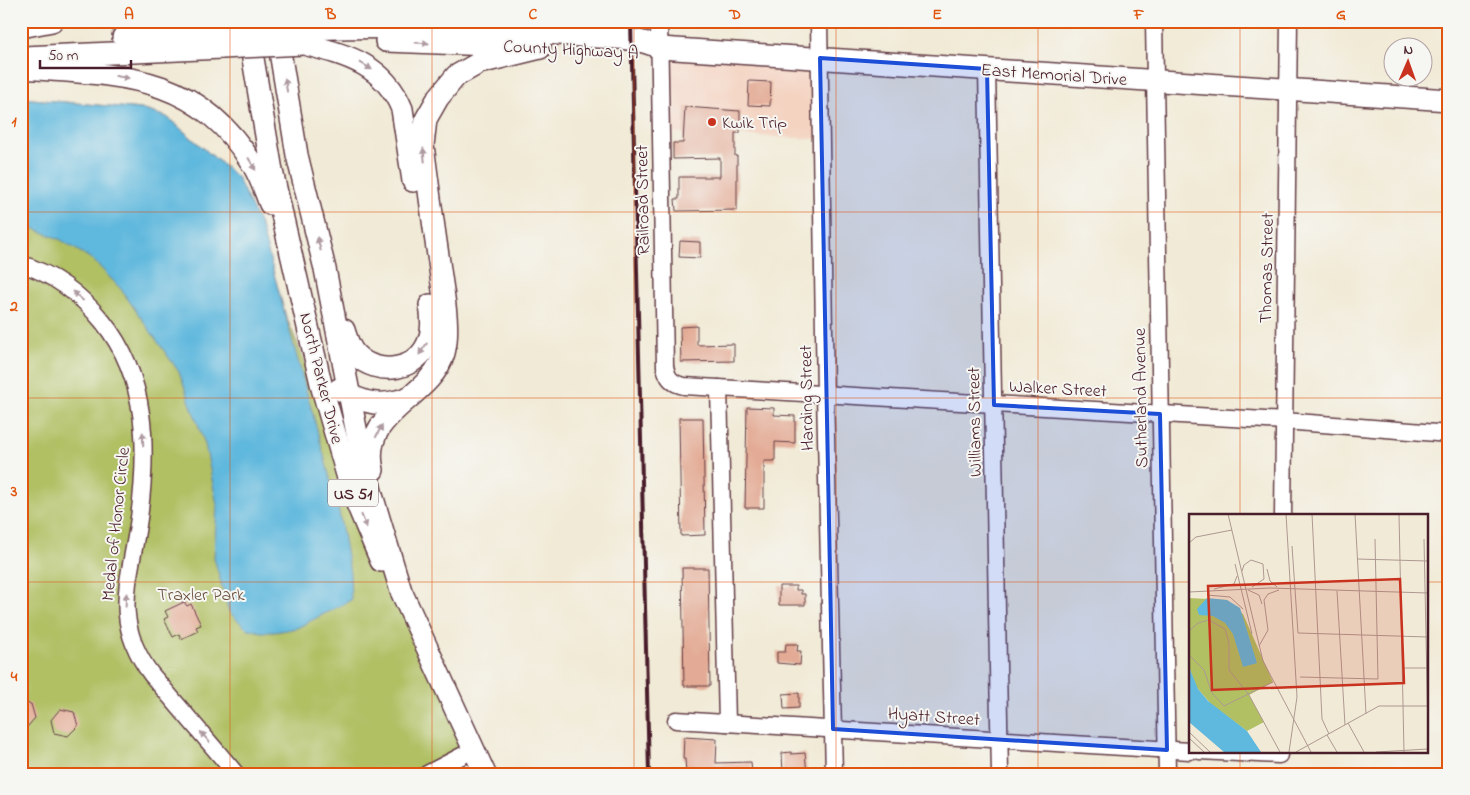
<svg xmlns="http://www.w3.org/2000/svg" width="1470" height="795" font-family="'Indie Flower',sans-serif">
<rect width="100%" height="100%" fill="#f6f6f2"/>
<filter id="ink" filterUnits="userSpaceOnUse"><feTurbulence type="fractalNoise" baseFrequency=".02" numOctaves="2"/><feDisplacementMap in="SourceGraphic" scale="10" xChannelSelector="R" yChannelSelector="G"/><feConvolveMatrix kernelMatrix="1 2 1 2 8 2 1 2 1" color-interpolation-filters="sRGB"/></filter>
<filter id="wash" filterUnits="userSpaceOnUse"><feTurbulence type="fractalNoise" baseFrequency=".0096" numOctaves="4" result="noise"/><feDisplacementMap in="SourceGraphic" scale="20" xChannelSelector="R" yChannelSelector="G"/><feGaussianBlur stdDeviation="1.12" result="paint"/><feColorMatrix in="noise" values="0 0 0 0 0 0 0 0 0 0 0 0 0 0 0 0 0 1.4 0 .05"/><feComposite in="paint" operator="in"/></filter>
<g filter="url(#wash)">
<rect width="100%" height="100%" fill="#f1ead6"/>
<polygon fill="#f4d3c1" points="660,48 820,58 821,139 661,132"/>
<polygon fill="#b0c063" stroke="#7d7047" points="21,98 141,109 167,117 237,177 261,227 285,314 335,434 473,750 427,774 21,774"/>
<polygon fill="#5fb8dd" stroke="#546c84" points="21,98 141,109 167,117 237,177 261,227 315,422 339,512 350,573 351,600 297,628 275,632 261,632 246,628 229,612 214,558 217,505 205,444 179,372 120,288 93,260 61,240 33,228 21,226"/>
<g id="blocks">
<g fill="#e3ab95">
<polygon points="749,81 771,82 770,106 748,105"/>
<polygon points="685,107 740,111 740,133 735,133 735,156 737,156 737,210 676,211 675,199 679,199 679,177 720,177 720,158 673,159 673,143 683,143"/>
<polygon points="680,241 700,242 700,258 679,257"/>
<polygon points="697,326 697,345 734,344 734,361 681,362 680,327"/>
<polygon points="747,407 774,408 774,415 795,416 795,443 775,442 775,461 764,461 764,508 745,508"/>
<polygon points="679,418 703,418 705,535 681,536"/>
<polygon points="682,568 708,568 710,686 684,686"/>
<polygon points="779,586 796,586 796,590 801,590 801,594 805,594 805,605 779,605"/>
<polygon points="184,602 187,606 191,604 201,625 196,627 198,631 181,639 179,634 173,637 164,619 168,617 165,611"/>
<polygon points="786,644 798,644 797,651 801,651 800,665 777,663 777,652 785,652"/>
<polygon points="799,693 799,708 784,709 783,694"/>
<polygon points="21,702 31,704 35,718 21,734"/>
<polygon points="60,709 74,712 78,726 68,736 54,733 51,720"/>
<polygon points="684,737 717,739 716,763 751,762 752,774 686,774 685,759 683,759"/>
<polygon points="791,752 791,754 805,753 807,773 783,774 782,753"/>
</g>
</g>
</g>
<g filter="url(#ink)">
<use href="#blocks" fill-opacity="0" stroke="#633d45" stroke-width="1"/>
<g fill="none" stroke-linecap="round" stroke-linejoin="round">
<defs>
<g id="minor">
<path d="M659,21L665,366C667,378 672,384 684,386L1284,421L1449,434"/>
<polyline points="819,21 825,394 834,774"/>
<polyline points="1154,21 1167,774"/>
<polyline points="987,69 1000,774"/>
<path d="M21,264C54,274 82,296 103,322C148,378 148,450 139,518C131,578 110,619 151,674L236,774"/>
<polyline points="719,388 727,723"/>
<polyline points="1283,515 1289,21"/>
<polyline points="676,720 1190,751"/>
<polyline points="1199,751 1279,755 1279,751"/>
<polyline points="427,774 473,750"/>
</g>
<g id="major">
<polyline points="21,27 52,21"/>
<polyline points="276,27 297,155 325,269 359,444 372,495 401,591 485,774"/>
<polyline points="248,29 272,171 322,388 352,492 381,561"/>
<path d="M303,29C395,26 489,27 581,36C607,38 636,36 660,48L1449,100"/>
<polyline points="123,37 220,33"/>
<polyline points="386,41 516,46"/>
<path d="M304,44C346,55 384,64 402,109L413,181"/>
<polyline points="24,57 222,48"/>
<path d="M21,68C119,75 196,72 253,165C260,177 265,191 270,204"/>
<path d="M344,330C347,339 349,348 356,355C378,377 418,371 429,340C433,329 432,317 430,305"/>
<path d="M339,389C364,404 382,408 409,397"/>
<path d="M373,470C359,411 431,400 444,353C451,326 442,289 439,262C433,223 428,184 423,145L426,119L438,98L456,76L479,63L540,48"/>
</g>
</defs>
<use href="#minor" stroke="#633d45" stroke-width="19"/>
<use href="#major" stroke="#633d45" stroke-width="24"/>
<use href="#minor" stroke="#fff" stroke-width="16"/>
<use href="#major" stroke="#fff" stroke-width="21"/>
<polyline stroke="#4a1f2b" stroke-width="4" points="631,21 649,774"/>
<defs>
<g id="major-bridge">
<polyline points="220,33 303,29"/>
<polyline points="222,48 304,44"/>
</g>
</defs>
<use href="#major-bridge" stroke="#633d45" stroke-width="24" stroke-linecap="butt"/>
<use href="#major-bridge" stroke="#fff" stroke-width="21"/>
</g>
<defs><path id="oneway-solid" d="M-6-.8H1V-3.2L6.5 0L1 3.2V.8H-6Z" transform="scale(1.25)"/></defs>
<g fill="#ae9aa0">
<use href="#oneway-solid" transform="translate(422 43) rotate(3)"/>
<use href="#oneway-solid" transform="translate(366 66) rotate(31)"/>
<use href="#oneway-solid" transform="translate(122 77) rotate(9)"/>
<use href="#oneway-solid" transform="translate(286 85) rotate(-99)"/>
<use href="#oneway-solid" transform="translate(424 155) rotate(-96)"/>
<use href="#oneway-solid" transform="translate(252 164) rotate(59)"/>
<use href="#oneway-solid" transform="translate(319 244) rotate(-104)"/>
<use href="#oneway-solid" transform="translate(78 296) rotate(-138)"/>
<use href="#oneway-solid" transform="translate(423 349) rotate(124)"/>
<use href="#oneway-solid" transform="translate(379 431) rotate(-63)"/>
<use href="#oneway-solid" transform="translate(143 439) rotate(-92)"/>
<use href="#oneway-solid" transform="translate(364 521) rotate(68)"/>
<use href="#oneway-solid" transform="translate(126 600) rotate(-86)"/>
<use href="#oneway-solid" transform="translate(205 737) rotate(-131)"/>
</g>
</g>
<path fill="#1d4ed8" fill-opacity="0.2" stroke="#1d4ed8" stroke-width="4" stroke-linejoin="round" d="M820,58L987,69L994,405L1160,414L1167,750L833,729Z"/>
<path fill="none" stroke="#e0560e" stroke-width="1" stroke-opacity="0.55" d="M230,21V774M432,21V774M634,21V774M836,21V774M1038,21V774M1240,21V515M21,212H1449M21,398H1449M21,582H1190M1426,582H1449M1240,751V774"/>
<circle fill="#c8321e" stroke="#f6f6f2" stroke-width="2" cx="712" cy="122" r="5"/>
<g text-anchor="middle" stroke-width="4" stroke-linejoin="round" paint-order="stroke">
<rect fill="#f6f6f2" stroke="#7e6067" stroke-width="1" x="328" y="479.5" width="50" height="27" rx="4"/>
<g font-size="16" font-weight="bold" fill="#4a1f2b">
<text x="353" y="499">US 51</text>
</g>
<g font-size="18" fill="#4a1f2b" stroke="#f6f6f2">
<text transform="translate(571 49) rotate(3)" y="6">County Highway A</text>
<text transform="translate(1054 74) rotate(4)" y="6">East Memorial Drive</text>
<text transform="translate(642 200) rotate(-91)" y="6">Railroad Street</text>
<text transform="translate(1266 268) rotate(-89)" y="6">Thomas Street</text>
<text transform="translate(322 378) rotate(76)" y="6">North Parker Drive</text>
<text transform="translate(1058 388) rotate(3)" y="6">Walker Street</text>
<text transform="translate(806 398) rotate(-91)" y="6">Harding Street</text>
<text transform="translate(1140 398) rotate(-91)" y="6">Sutherland Avenue</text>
<text transform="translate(974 422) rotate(-91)" y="6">Williams Street</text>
<text transform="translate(115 524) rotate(-84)" y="6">Medal of Honor Circle</text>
<text transform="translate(934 716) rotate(4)" y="6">Hyatt Street</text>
</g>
<g font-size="18" fill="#4a1f2b" stroke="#f6f6f2" text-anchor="start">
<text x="722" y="128">Kwik Trip</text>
</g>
<g font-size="18" fill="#694f3c" stroke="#f6f6f2">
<text x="201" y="600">Traxler Park</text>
</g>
</g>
<g transform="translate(1189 514)">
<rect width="239" height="239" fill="#f1ead6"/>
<path d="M0,84L38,86L54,100L84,168L60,181L75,208L58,217L22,190L8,174L0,153Z" fill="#b0c063"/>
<path d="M18,84L38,86L51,94L68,149L54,153L44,120L36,109L24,102L10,101L8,95ZM0,153L9,175L19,187L58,217L72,238H35L0,208Z" fill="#5fb8dd"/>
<path fill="none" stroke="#ae9992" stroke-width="1" d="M39,0L74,147L122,238M97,0L108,183L100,238M123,0L133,205L140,220M166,0L177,200M210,0L215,238M235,25L239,221M0,29L7,23L43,16M103,32L109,119L239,123M168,45L239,47M46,50L63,120M78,55L81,67L88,73M53,57L55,51L62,46L74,50L75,65L63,73M25,75L45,70L48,62M59,76L70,81L73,90M148,77L156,211M0,78L81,74L239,79M18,81L41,83L54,95M0,117L9,109L20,106L36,115L40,129V156L60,181L91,238M70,132L79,116L75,86L79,80L90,76M0,141L15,156L23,179L35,192L84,168M213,154H238M111,163L189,165L186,25M159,209L175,238M0,218L21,238M138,221L148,238M0,224L15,238M107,238L190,192H239M187,238L239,235"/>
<path fill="#c8321e" fill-opacity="0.15" stroke="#c8321e" stroke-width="2.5" d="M211,65L215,169L23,176L19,72Z"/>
<rect width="239" height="239" fill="none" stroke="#4a1f2b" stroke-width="2.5"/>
</g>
<rect width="1470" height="795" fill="none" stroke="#f6f6f2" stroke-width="55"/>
<g transform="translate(1408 62) rotate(2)"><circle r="24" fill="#f6f6f2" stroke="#b1a0a2"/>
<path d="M0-4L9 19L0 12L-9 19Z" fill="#c8321e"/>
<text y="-8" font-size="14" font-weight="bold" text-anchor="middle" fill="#4a1f2b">N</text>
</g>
<path d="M40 60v8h91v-8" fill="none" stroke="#4a1f2b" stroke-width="2.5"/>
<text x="48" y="60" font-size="15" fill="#4a1f2b" stroke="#f6f6f2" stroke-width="4" paint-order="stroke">50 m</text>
<rect x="28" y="28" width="1414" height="740" fill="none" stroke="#e0560e" stroke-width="2"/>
<g font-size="16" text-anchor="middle" font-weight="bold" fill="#e0560e">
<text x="129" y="19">A</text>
<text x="331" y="19">B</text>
<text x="533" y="19">C</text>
<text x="735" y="19">D</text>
<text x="937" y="19">E</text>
<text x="1139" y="19">F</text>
<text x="1341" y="19">G</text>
<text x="14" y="126">1</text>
<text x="14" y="311">2</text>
<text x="14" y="496">3</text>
<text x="14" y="681">4</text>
</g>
</svg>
